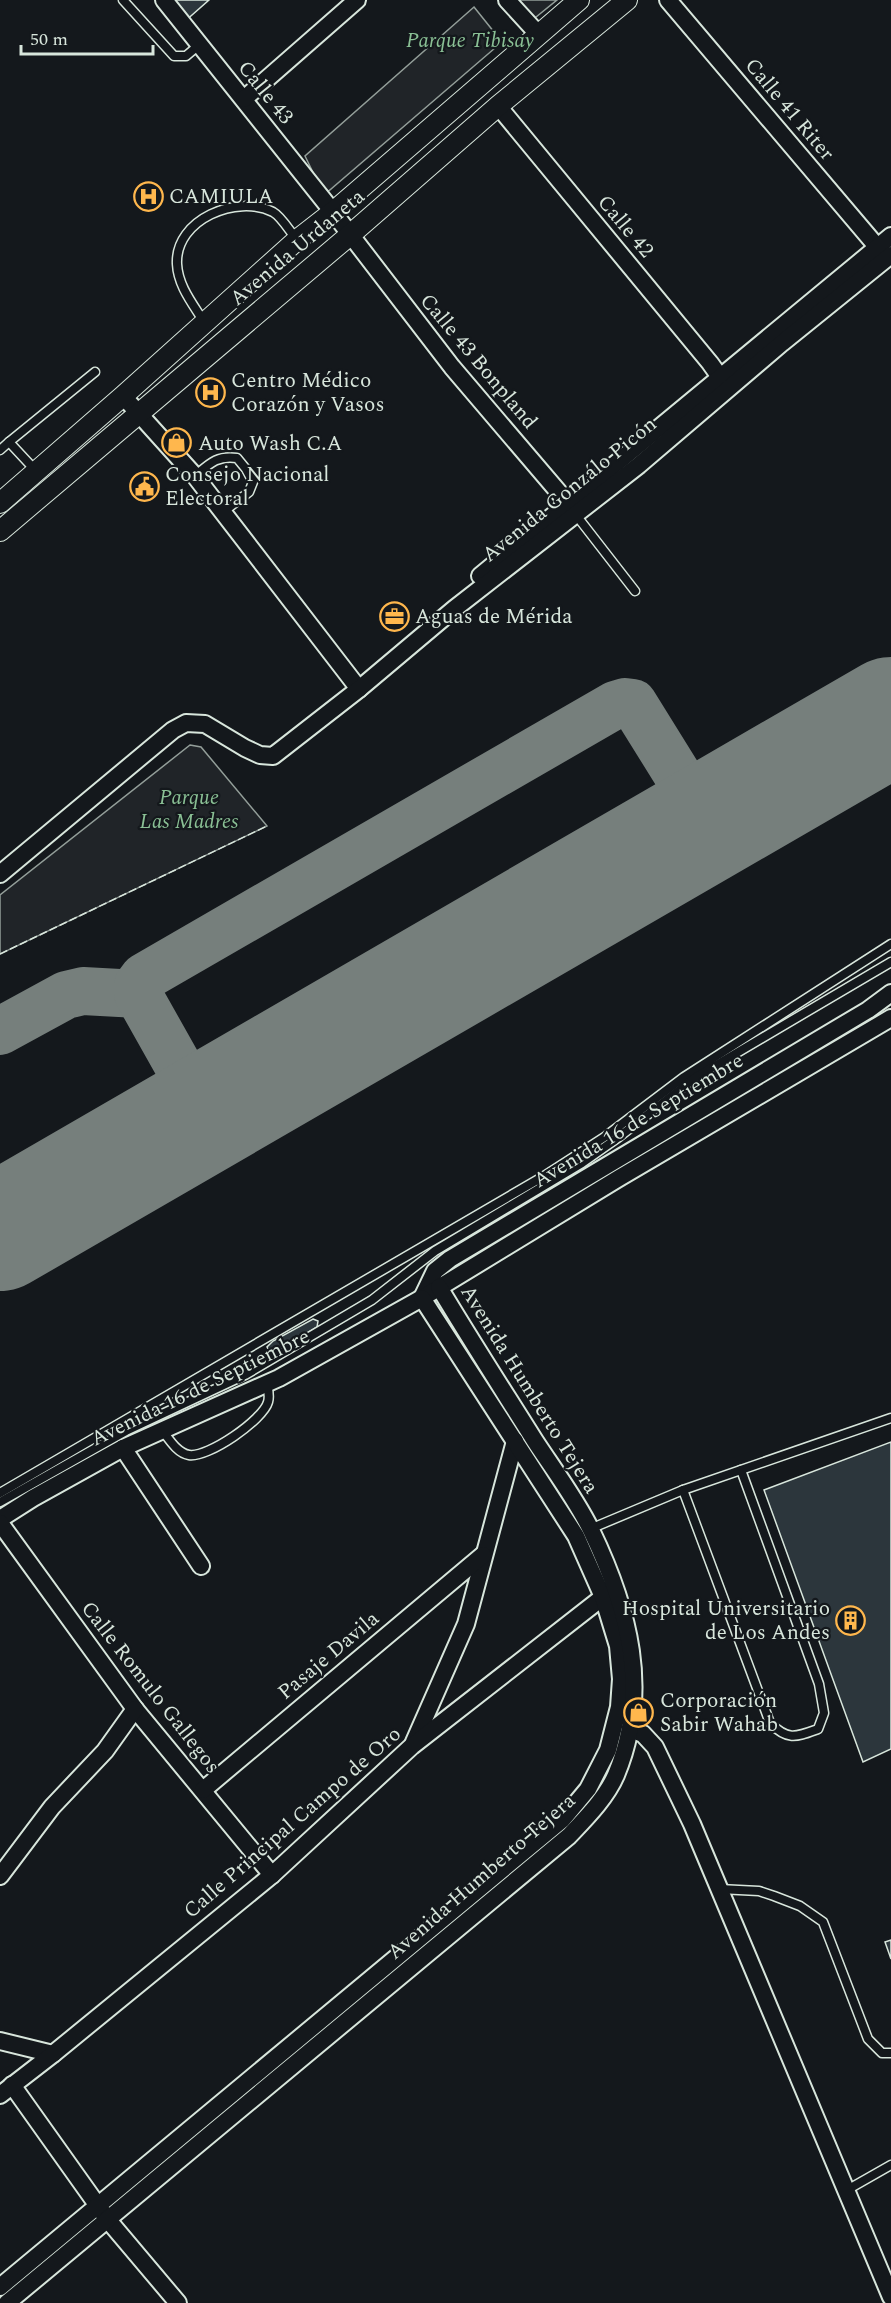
<svg xmlns="http://www.w3.org/2000/svg" width="891" height="2303" font-family="Spectral,serif">
<rect width="100%" height="100%" fill="#14181c"/>
<g fill="#202428" stroke="#939e99" stroke-width="1.5">
<polygon points="508,0 557,0 525,26"/>
<polygon points="474,7 502,42 324,195 305,156"/>
<polygon points="190,745 201,747 267,826 0,954 0,895"/>
</g>
<g fill="none" stroke-linecap="round" stroke-linejoin="round">
<g stroke="#767f7c" stroke-width="48">
<polyline points="0,1031 66,995 83,991 138,994"/>
<polyline points="205,1113 138,994 138,985 144,977 615,705 625,702 633,703 707,822"/>
</g>
<polyline stroke="#767f7c" stroke-width="118" points="0,1232 891,716"/>
</g>
<g fill="#2c363c" stroke="#d8e6dc" stroke-width="1.5">
<polygon points="166,0 209,0 183,23"/>
<polygon points="313,1319 318,1321 317,1327 278,1351 270,1353 267,1347 273,1341"/>
<polygon points="891,1442 891,1749 863,1762 764,1490"/>
<polygon points="891,1940 891,1959 885,1942"/>
</g>
<g fill="none" stroke-linecap="round" stroke-linejoin="round">
<defs>
<g id="service">
<polyline points="123,0 174,56 186,56 199,45"/>
<path d="M204,322C193,304 178,286 177,264C175,219 237,194 273,212C282,217 290,232 297,240"/>
<polyline points="0,450 9,442"/>
<polyline points="36,471 9,442 95,372"/>
<path d="M195,476C209,464 217,455 237,458L246,469L253,482L249,492L223,512"/>
<polyline points="576,515 635,591"/>
<path d="M162,1430C169,1439 177,1453 189,1455C208,1458 263,1420 268,1402C270,1396 268,1389 267,1383"/>
<path d="M683,1490L770,1723C788,1741 796,1737 818,1729L824,1713L819,1684L741,1470"/>
<polyline points="0,1493 544,1176 606,1136 684,1077 891,944"/>
<polyline points="0,1502 126,1431 245,1375 372,1300 435,1251 582,1163 619,1137 696,1077 891,962"/>
<polyline points="590,1529 683,1490 891,1418"/>
<polyline points="719,1889 759,1891 774,1896 800,1906 823,1922 868,2039 882,2053 891,2053"/>
<polyline points="847,2190 891,2165"/>
</g>
<g id="minor">
<polyline points="164,0 333,212 452,367 573,509"/>
<polyline points="507,0 539,35"/>
<polyline points="668,0 885,256"/>
<polyline points="244,99 357,0"/>
<polyline points="498,106 710,363 725,384"/>
<polyline points="123,396 195,476 359,689"/>
<polyline points="480,576 891,236"/>
<polyline points="0,874 173,730 186,723 205,724 245,748 260,755 273,756 359,689 454,609 639,465 782,343 891,255"/>
<polyline points="422,1298 435,1271 450,1259 868,1010 891,993"/>
<polyline points="123,1448 201,1566"/>
<polyline points="0,1519 33,1498 123,1448 279,1378 422,1298 619,1178 891,1018"/>
<polyline points="0,1523 135,1709 272,1875"/>
<polyline points="631,1729 643,1734 655,1747 692,1824 891,2297"/>
<polyline points="414,1742 466,1624 515,1441"/>
<polyline points="203,1790 483,1555"/>
<polyline points="0,1876 52,1807 105,1751 135,1709"/>
<polyline points="0,2041 53,2054"/>
<polyline points="12,2085 108,2220 178,2303"/>
<polyline points="0,2095 53,2054 272,1875 412,1746 603,1597 608,1590"/>
<polyline points="0,2287 563,1819 588,1789 608,1750 619,1707 621,1679 618,1646 603,1597 576,1536 422,1298"/>
<path d="M7,2303L569,1836C586,1818 606,1798 616,1775C651,1691 629,1609 591,1530C576,1499 554,1470 535,1441C503,1390 470,1339 439,1287"/>
</g>
<g id="tertiary">
<polyline points="0,503 123,396 297,240 333,212 579,0"/>
<polyline points="0,531 350,235 498,106 627,0"/>
</g>
</defs>
<use href="#service" stroke="#d8e6dc" stroke-width="11"/>
<use href="#minor" stroke="#d8e6dc" stroke-width="20"/>
<use href="#tertiary" stroke="#d8e6dc" stroke-width="22"/>
<use href="#service" stroke="#14181c" stroke-width="8"/>
<use href="#minor" stroke="#14181c" stroke-width="16"/>
<use href="#tertiary" stroke="#14181c" stroke-width="20"/>
<polyline stroke="#d8e6dc" stroke-width="1.5" stroke-dasharray="8 3" stroke-linecap="butt" points="0,954 267,826"/>
</g>
<defs>
<symbol id="hospital-ring" viewBox="-11 -11 22 22"><circle r="9.5" fill="#14181c" stroke="#ffb74d" stroke-width="1.5"/><path d="M-5-5h3v3.5h4V-5h3V5h-3V1.5h-4V5h-3Z" fill="#ffb74d"/></symbol>
<symbol id="shop-ring" viewBox="-11 -11 22 22"><circle r="9.5" fill="#14181c" stroke="#ffb74d" stroke-width="1.5"/><path d="M-5-2.5h2.3a2.7 3.5 0 0 1 5.4 0H5L5.5 6h-11ZM-1.5-2.5h3a1.5 2.3 0 0 0-3 0Z" fill="#ffb74d"/></symbol>
<symbol id="civic-ring" viewBox="-11 -11 22 22"><circle r="9.5" fill="#14181c" stroke="#ffb74d" stroke-width="1.5"/><path d="M-.6-6.5H3V-4.5H.6V-3L4-1V1h2V6H-6V1h2V-1L-.6-3ZM-1.2 2.5V6h2.4V2.5Z" fill="#ffb74d"/></symbol>
<symbol id="office-ring" viewBox="-11 -11 22 22"><circle r="9.5" fill="#14181c" stroke="#ffb74d" stroke-width="1.5"/><path d="M-6-3h4V-5.5h4V-3h4V5H-6ZM-1-4.5V-3h2v-1.5ZM-6 0V1H6V0Z" fill="#ffb74d"/></symbol>
<symbol id="building-ring" viewBox="-11 -11 22 22"><circle r="9.5" fill="#14181c" stroke="#ffb74d" stroke-width="1.5"/><path d="M-4-6H4V6H1V3H-1V6H-4ZM-2.5-4.3h1.7v1.8h-1.7ZM.8-4.3h1.7v1.8H.8ZM-2.5-1h1.7V.8h-1.7ZM.8-1h1.7V.8H.8Z" fill="#ffb74d"/></symbol>
</defs>
<g fill-rule="evenodd">
<use href="#hospital-ring" x="132" y="180" width="33" height="33"/>
<use href="#hospital-ring" x="194" y="376" width="33" height="33"/>
<use href="#shop-ring" x="160" y="426" width="33" height="33"/>
<use href="#civic-ring" x="128" y="470" width="33" height="33"/>
<use href="#office-ring" x="378" y="600" width="33" height="33"/>
<use href="#building-ring" x="834" y="1604" width="33" height="33"/>
<use href="#shop-ring" x="622" y="1696" width="33" height="33"/>
</g>
<g text-anchor="middle" stroke-width="4.5" stroke-linejoin="round" paint-order="stroke">
<g font-size="21" font-style="italic" fill="#8ac095" stroke="#14181c">
<text x="470" y="47">Parque Tibisay</text>
<text x="189" y="804">Parque<tspan x="189" dy="24">Las Madres</tspan></text>
</g>
<g font-size="21" fill="#d8e6dc" stroke="#14181c">
<text transform="translate(266 92) rotate(51)" y="7">Calle 43</text>
<text transform="translate(790 109) rotate(50)" y="7">Calle 41 Riter</text>
<text transform="translate(626 226) rotate(50)" y="7">Calle 42</text>
<text transform="translate(297 247) rotate(-40)" y="7">Avenida Urdaneta</text>
<text transform="translate(479 361) rotate(50)" y="7">Calle 43 Bonpland</text>
<text transform="translate(569 489) rotate(-39)" y="7">Avenida Gonzálo Picón</text>
<text transform="translate(638 1120) rotate(-31)" y="7">Avenida 16 de Septiembre</text>
<text transform="translate(200 1387) rotate(-26)" y="7">Avenida 16 de Septiembre</text>
<text transform="translate(530 1389) rotate(58)" y="7">Avenida Humberto Tejera</text>
<text transform="translate(328 1655) rotate(-40)" y="7">Pasaje Davila</text>
<text transform="translate(151 1687) rotate(52)" y="7">Calle Romulo Gallegos</text>
<text transform="translate(292 1822) rotate(-41)" y="7">Calle Principal Campo de Oro</text>
<text transform="translate(481 1876) rotate(-41)" y="7">Avenida Humberto Tejera</text>
</g>
<g font-size="21" fill="#d8e6dc" stroke="#14181c" text-anchor="start">
<text x="169" y="203">CAMIULA</text>
<text x="231" y="387">Centro Médico<tspan x="231" dy="24">Corazón y Vasos</tspan></text>
<text x="198" y="450">Auto Wash C.A</text>
<text x="165" y="481">Consejo Nacional<tspan x="165" dy="24">Electoral</tspan></text>
<text x="415" y="623">Aguas de Mérida</text>
<text x="830" y="1615" text-anchor="end">Hospital Universitario<tspan x="830" dy="24">de Los Andes</tspan></text>
<text x="660" y="1707">Corporación<tspan x="660" dy="24">Sabir Wahab</tspan></text>
</g>
</g>
<path d="M21 45v9h132v-9" fill="none" stroke="#d8e6dc" stroke-width="3"/>
<text x="30" y="45" font-size="18" fill="#d8e6dc" stroke="#14181c" stroke-width="4.5" paint-order="stroke">50 m</text>
</svg>
